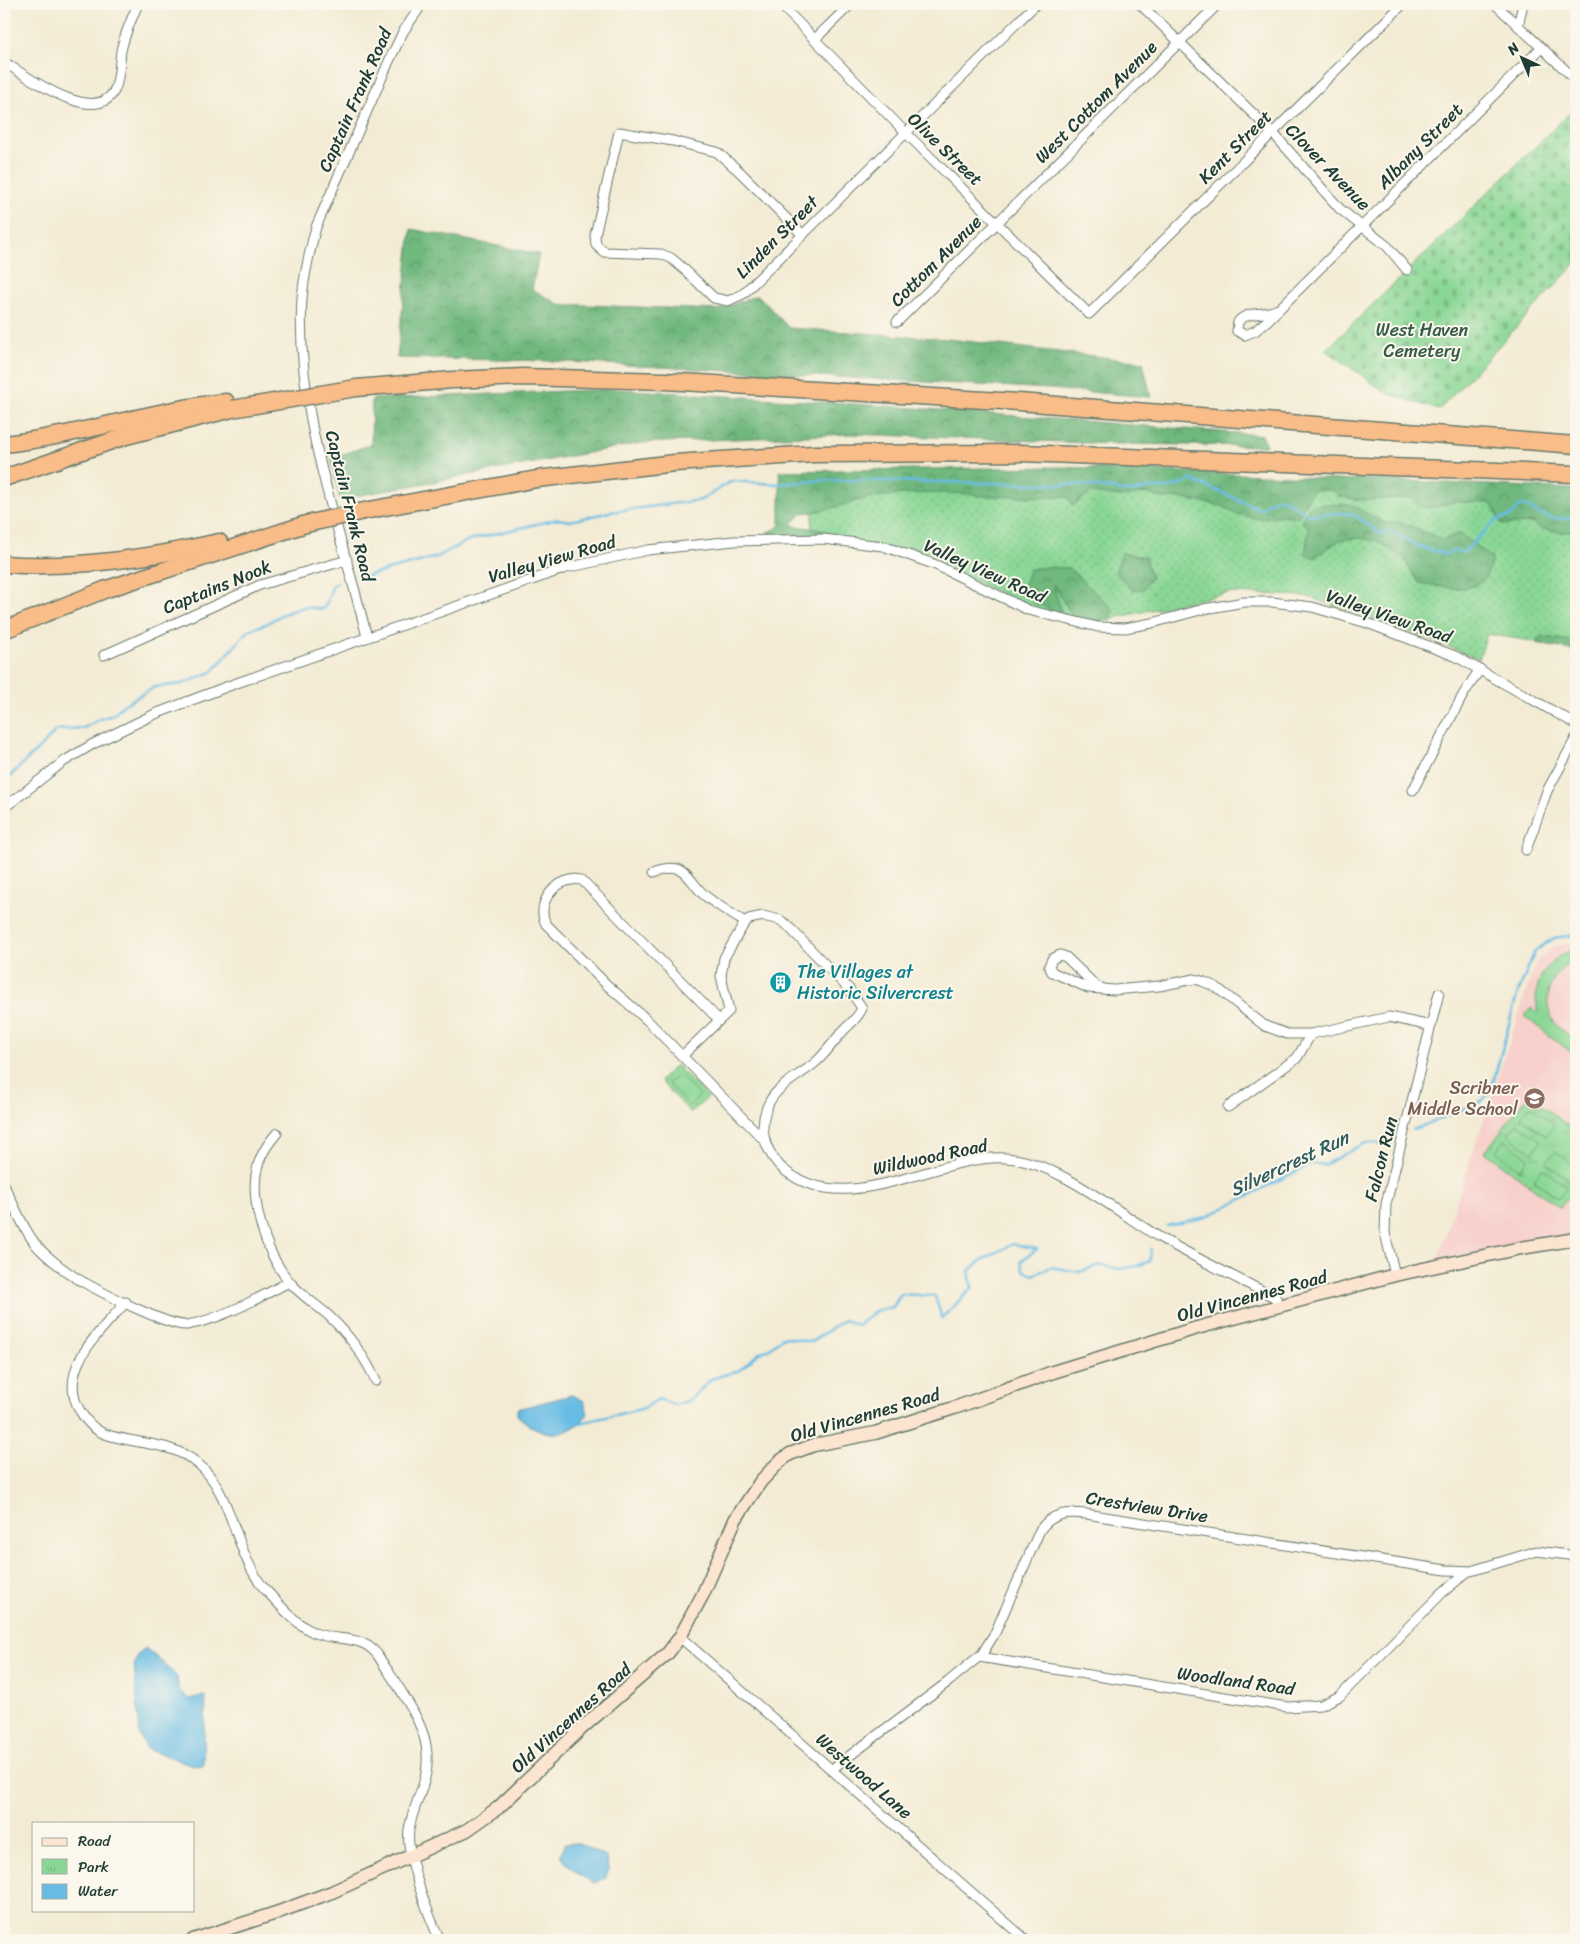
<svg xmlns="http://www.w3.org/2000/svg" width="1580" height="1944" font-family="Sriracha,sans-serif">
<defs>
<pattern id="grass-dots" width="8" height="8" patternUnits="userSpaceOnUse" patternTransform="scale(1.25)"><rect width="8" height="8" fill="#8ad795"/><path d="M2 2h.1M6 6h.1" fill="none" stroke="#77b981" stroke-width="1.8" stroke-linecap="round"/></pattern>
<pattern id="forest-crowns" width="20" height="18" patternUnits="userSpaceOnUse" patternTransform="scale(1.25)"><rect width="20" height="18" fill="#6fb87e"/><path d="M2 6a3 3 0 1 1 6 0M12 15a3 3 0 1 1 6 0" fill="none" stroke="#5b9768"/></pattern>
<pattern id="cemetery-stones" width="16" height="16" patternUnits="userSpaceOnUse" patternTransform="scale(1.25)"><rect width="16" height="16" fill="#8ad795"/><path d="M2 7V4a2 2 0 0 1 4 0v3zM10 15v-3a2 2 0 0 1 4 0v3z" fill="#77b981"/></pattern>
<pattern id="park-tufts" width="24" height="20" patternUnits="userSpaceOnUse" patternTransform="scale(1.25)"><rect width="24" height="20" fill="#8ad795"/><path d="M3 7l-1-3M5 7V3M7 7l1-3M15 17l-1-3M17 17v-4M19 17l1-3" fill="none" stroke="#77b981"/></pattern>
</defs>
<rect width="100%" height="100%" fill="#fbf7ec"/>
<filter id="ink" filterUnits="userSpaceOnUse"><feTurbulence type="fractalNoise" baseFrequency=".02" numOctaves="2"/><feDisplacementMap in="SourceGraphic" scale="10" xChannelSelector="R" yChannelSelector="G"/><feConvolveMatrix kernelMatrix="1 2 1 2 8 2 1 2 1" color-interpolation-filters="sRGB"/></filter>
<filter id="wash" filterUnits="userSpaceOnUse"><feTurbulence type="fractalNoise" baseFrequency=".0096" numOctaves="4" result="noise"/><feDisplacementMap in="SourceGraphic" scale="20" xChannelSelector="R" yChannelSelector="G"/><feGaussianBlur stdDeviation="1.12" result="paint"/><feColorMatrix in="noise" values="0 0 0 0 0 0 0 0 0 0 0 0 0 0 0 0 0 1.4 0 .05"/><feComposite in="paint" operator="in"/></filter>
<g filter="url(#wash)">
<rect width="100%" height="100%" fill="#f3ebd4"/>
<polygon fill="#f7d0cb" points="1576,943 1576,1235 1437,1261 1536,962 1555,946"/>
<polygon fill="url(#grass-dots)" stroke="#548a64" points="816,475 1136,480 1576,499 1576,648 1487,634 1479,659 1404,629 1305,596 1229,593 1091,623 1030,607 907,551 811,536"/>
<g fill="url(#forest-crowns)" stroke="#477a59">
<polygon points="411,229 539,254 532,289 558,304 718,310 758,295 789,328 949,339 1143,362 1151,397 1050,389 553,361 397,358"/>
<polygon points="615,389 887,406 1262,435 1266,446 1117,444 851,434 641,443 340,499 331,459 371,444 372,399"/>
<path d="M1059,467L1289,476L1350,481L1360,479L1576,489V530L1564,532L1541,529L1533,523L1502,525L1491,503L1454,502L1429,508L1419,506L1411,498L1358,500L1338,496L1334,490H1313L1298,517L1284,515L1259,519L1237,514L1222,506L1178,498L1164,499L1147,493L1121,497L1091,493L1073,506L1068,497L978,496L973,494C939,493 904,492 870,498C847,502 826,512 803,513L791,525L827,531L826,535L770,536L767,532L776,529L780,524V471Z"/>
<path d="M1324,504L1351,505L1385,523L1398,522L1411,526L1443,540L1459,533L1492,558C1485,601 1451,587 1419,583L1403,558L1377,541L1360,538L1340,540L1314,558L1305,553L1309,528L1301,521L1309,507Z"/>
<polygon points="1122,553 1145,557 1151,578 1143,589 1133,591 1115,572"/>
<polygon points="1046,567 1069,568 1114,610 1111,621 1095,621 1072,615 1053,584 1062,614 1035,603 1023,588 1029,569"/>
<polygon points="1541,636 1576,642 1576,651 1536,643"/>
</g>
<polygon fill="url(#cemetery-stones)" stroke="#548a64" points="1576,107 1576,263 1439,410 1387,393 1326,350"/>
<g fill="url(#park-tufts)" stroke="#548a64">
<polygon points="676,1065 708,1097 691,1113 660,1081"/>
<polygon points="1528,1095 1576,1132 1576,1188 1560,1208 1485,1152"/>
</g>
<g fill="#8ad795" stroke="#548a64">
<path d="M1576,949V961C1551,970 1539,999 1555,1023C1560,1030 1569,1035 1576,1041V1056L1524,1016L1531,1008L1538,1012C1530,983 1548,956 1576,949Z"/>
<polygon points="679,1074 700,1096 689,1106 668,1084"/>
<polygon points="1530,1106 1554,1124 1546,1136 1521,1117"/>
<polygon points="1517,1123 1541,1141 1533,1153 1508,1135"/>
<polygon points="1504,1140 1529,1158 1520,1170 1496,1151"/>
<polygon points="1555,1151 1576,1167 1576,1174 1571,1181 1546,1163"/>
<polygon points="1542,1168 1567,1187 1558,1198 1534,1180"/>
</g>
<g fill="#68bce4" stroke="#447c8c">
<path d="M572,1395L584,1401L588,1414C567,1441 541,1438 517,1415V1409Z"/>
<path d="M145,1648C149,1650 176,1675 177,1677C178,1681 178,1686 178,1689L189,1699L201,1696L206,1697L203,1765L196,1766L147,1749L140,1736L134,1664L139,1653Z"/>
<path d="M574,1843H579L607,1858L608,1871L606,1878L594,1883C581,1877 568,1867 560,1855L565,1844Z"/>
</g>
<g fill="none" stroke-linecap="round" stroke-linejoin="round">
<g stroke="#68bce4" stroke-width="2.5">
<path d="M358,578L437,557L469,540L558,519L570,521L610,512L701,500L732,481L776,484L826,480L1042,484L1085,485L1132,492L1149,488H1169L1192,480L1260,509L1269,502L1282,498L1308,515L1343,513L1354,515L1379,533L1392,532L1420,547L1446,554L1454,551L1464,552L1496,520L1511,516L1521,505C1529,506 1529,508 1536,512C1547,519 1565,521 1576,516"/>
<path d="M4,783C20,764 40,750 56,730L84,728L98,720L113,715L123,705L155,687L182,684L212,672L249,630L266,624L281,615L302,607L324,609L333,585L338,582"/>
<polyline points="1413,1130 1482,1101 1491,1090 1517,995 1535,951 1554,938 1576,935"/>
<polyline points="1167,1226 1206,1217 1311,1164 1326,1164 1365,1143 1381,1143 1394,1136"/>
<polyline points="580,1423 641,1409 659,1399 675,1405 690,1400 711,1379 740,1370 759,1353 769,1349 783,1337 811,1342 844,1320 858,1325 875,1311 893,1307 901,1294 935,1296 942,1318 972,1288 969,1271 982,1260 1013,1244 1037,1249 1021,1261 1023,1270 1033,1275 1051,1267 1079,1272 1100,1265 1119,1269 1137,1266 1150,1261 1151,1249"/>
</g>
</g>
</g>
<g filter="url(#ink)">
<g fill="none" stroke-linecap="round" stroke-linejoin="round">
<defs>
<g id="street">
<polyline points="780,4 906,133 1089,314 1403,4"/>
<polyline points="1140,4 1273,133 1340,209 1387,246 1407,270"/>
<polyline points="1495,4 1576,80"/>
<polyline points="1518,26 1523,4"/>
<polyline points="814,40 851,4"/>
<path d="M4,62C25,75 97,129 115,89C120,77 119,64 121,51C124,35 132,18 138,4"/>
<polyline points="803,235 739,171 717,152 673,141 619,132 595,235 596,245 604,252 661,254 671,258 685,270 714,298 728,301 743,294 1036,4"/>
<path d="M1278,309C1266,316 1247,310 1238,322L1237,331L1245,335L1255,331L1268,320L1541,48"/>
<polyline points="897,322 1218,4"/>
<path d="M367,637C340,527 295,414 302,298C304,275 310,250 316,227L390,59L403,32L422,4"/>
<polyline points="104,655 260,585 347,560"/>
<polyline points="1413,790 1463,695 1480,669"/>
<polyline points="4,808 63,762 93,744 155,714 234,684 566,568 648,550 734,541 823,539 883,546 936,565 1028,610 1098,627 1125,628 1152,623 1204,609 1244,602 1272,602 1312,607 1367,623 1455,656 1576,724"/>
<polyline points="1526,850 1547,791 1576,738"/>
<path d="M654,872C690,859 686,882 708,898C720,907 733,915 745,922"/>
<polyline points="1104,989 1096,986 1066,957 1060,955 1052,959 1049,966 1052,972 1088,988 1114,990 1159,986 1194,979 1202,981 1216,987 1265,1026 1287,1034 1311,1034 1389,1017 1431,1026"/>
<path d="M719,1020L582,880C559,875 534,902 546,924L607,985L647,1020L765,1141"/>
<path d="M682,1056L729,1011L721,976L724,958L744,924L749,919L763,916L780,920L786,924L849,989L862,1008C859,1017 850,1024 843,1031C834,1041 826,1053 816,1062C793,1082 765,1088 763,1126C763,1142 771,1158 783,1169C847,1222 936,1154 1006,1158C1055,1161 1116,1211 1159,1237C1197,1259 1237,1278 1276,1298L1277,1306"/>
<polyline points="1228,1107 1297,1058 1311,1034"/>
<path d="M277,1133C269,1142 263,1151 259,1162C247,1197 266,1254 289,1281C300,1295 316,1304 329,1316C348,1334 365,1357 376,1381"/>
<path d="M4,1186C15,1206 22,1228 37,1246C48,1258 71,1276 85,1283C103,1293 170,1327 187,1325C220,1320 260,1297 289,1282"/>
<polyline points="1395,1275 1385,1233 1386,1204 1439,993"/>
<path d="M126,1302C100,1332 56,1369 80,1411C86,1421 94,1430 105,1434C136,1445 170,1441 197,1463C233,1491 234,1553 264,1588C278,1603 296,1625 315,1633C337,1642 360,1634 377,1654C393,1680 421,1716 426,1745C432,1782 414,1798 409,1830C405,1854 429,1917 440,1940"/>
<polyline points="680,1637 1026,1940"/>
<polyline points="979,1657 1287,1707 1321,1705 1340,1696 1442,1593 1468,1571"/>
<path d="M832,1769L948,1682L982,1654L995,1633L1040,1530C1052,1513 1066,1512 1086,1514L1446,1570L1471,1571L1537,1551L1576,1556"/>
</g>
<polyline id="secondary" points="193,1940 276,1913 332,1892 467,1830 498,1808 583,1727 668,1653 680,1637 703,1594 735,1520 761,1481 779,1462 790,1454 814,1445 875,1433 957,1407 1053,1372 1197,1328 1395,1275 1521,1248 1576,1239"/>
<g id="highway">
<polyline points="356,388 453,380 523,377 665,381 1019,402 1576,445"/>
<path d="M4,444C79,436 151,410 226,402"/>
<polyline points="4,478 126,436 232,409"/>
<polyline points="364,511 537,479 675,463 814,454 1020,453 1576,474"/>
<path d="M4,564C78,569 147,558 219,542"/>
<polyline points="4,630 104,590 306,524"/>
</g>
</defs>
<use href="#street" stroke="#697a6c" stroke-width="11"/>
<use href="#secondary" stroke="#697a6c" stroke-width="15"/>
<use href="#highway" stroke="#697a6c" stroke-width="19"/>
<use href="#street" stroke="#fff" stroke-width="9"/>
<use href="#secondary" stroke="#fce5d0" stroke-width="12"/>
<use href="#highway" stroke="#f8bd89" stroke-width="16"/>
<defs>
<g id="highway-bridge">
<polyline points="232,409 356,388"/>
<polyline points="306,524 364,511"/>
</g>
</defs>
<use href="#highway-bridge" stroke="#697a6c" stroke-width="19" stroke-linecap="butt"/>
<use href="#highway-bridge" stroke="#f8bd89" stroke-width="16"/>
</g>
</g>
<defs>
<symbol id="building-disc" viewBox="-11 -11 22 22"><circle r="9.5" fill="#0f9aa8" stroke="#fbf7ec"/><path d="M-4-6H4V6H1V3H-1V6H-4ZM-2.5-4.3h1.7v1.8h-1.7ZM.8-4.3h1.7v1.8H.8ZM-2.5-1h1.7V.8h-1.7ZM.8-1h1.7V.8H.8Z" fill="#fff"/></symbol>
<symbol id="school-disc" viewBox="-11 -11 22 22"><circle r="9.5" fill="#8d6e63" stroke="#fbf7ec"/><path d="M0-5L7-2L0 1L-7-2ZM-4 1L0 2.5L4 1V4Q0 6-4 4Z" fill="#fff"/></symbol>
</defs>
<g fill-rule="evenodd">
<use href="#building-disc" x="768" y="970" width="25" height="25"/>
<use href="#school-disc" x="1522" y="1086" width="25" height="25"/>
</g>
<g text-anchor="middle" stroke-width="4" stroke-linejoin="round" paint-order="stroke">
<g font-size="18" fill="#1f3d34" stroke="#fbf7ec">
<text transform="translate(355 100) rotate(-66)" y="6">Captain Frank Road</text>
<text transform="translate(1096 102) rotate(-45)" y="6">West Cottom Avenue</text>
<text transform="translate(1420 146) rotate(-45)" y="6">Albany Street</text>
<text transform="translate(1235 147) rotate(-45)" y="6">Kent Street</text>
<text transform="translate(945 149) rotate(44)" y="6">Olive Street</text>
<text transform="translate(1328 167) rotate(46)" y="6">Clover Avenue</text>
<text transform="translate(777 237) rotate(-45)" y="6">Linden Street</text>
<text transform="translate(936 261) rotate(-45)" y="6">Cottom Avenue</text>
<text transform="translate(350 506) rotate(76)" y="6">Captain Frank Road</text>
<text transform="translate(552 559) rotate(-16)" y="6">Valley View Road</text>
<text transform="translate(985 571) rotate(24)" y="6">Valley View Road</text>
<text transform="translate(217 587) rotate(-22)" y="6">Captains Nook</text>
<text transform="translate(1389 616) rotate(19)" y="6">Valley View Road</text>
<text transform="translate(930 1157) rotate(-12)" y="6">Wildwood Road</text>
<text transform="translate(1381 1159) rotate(-76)" y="6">Falcon Run</text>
<text transform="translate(1252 1296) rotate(-15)" y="6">Old Vincennes Road</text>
<text transform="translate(865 1415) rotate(-16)" y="6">Old Vincennes Road</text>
<text transform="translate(1147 1507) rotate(9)" y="6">Crestview Drive</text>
<text transform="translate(1236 1681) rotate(8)" y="6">Woodland Road</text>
<text transform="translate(571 1718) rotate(-42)" y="6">Old Vincennes Road</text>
<text transform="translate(864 1776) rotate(41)" y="6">Westwood Lane</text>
</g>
<g font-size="18" fill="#345c47" stroke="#fbf7ec">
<text x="1422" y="336">West Haven<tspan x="1422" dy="21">Cemetery</tspan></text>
</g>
<g font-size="18" fill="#0d838f" stroke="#fbf7ec" text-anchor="start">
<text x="797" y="978">The Villages at<tspan x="797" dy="21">Historic Silvercrest</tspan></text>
</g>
<g font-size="18" fill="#785e54" stroke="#fbf7ec" text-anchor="end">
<text x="1518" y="1094">Scribner<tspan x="1518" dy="21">Middle School</tspan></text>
</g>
<g font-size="19" font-style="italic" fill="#315d60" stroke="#fbf7ec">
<text transform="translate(1289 1163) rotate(-25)" y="7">Silvercrest Run</text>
</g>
</g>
<rect width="1580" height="1944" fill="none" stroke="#fbf7ec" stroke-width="20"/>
<rect x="32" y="1822" width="162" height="90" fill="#fbf7ec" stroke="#a3ada2"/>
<rect x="42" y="1838" width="25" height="8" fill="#fce5d0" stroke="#a3ada2"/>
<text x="78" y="1846" font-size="15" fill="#1f3d34">Road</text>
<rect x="42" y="1859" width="25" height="15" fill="url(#park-tufts)" stroke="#a3ada2"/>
<text x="78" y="1872" font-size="15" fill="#1f3d34">Park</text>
<rect x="42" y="1884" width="25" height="15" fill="#68bce4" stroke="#a3ada2"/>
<text x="78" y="1896" font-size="15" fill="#1f3d34">Water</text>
<g transform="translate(1522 58) rotate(316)" stroke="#fbf7ec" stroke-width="4" paint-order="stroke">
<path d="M0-4L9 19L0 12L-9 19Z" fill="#1f3d34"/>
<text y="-8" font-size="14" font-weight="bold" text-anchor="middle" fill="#1f3d34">N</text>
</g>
</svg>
